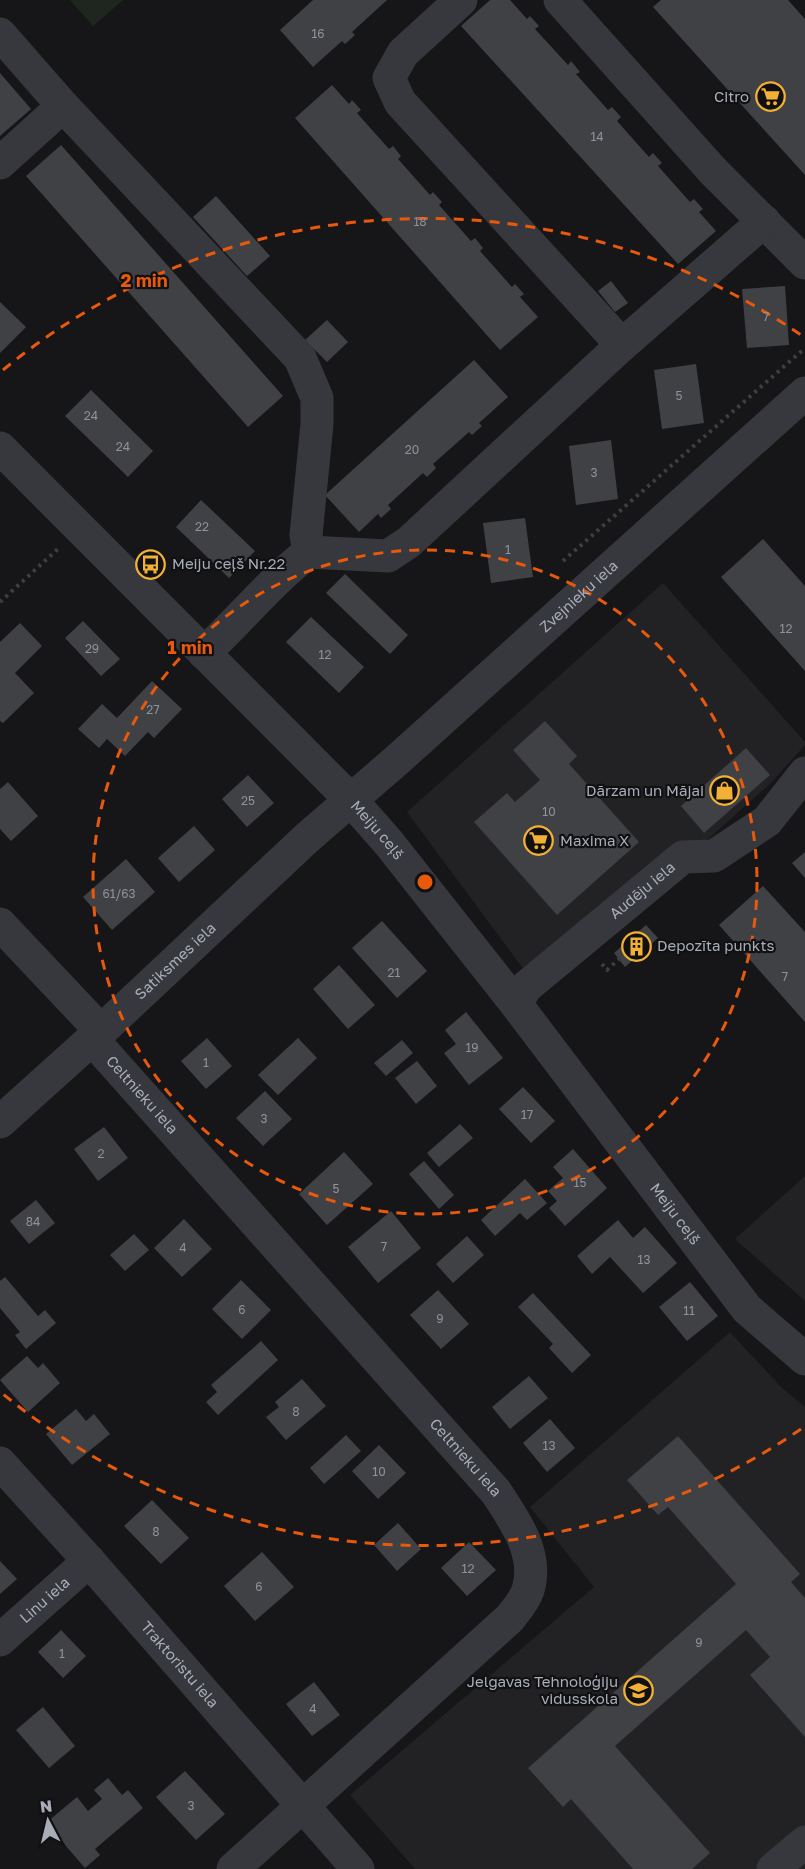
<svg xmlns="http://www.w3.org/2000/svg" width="805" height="1869" font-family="'Golos Text',sans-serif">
<rect width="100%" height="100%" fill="#161618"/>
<g fill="#222225">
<polygon points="663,583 805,742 805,745 770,784 539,990 407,812"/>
<polygon points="805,1176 805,1301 735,1239"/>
<polygon points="730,1332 781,1387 805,1407 805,1869 415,1869 350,1795 594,1587 530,1507"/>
</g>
<polygon fill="#1e261f" points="70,0 123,0 93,26"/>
<g fill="#404145">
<polygon points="313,0 387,0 352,32 355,35 345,44 342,41 313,67 280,30"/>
<polygon points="490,0 510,0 527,19 530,16 539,26 535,29 568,65 571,61 580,72 576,74 608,110 612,107 621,117 617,121 649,157 653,153 662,163 658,166 690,202 694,199 703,209 699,212 716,231 678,264 461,26"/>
<polygon points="661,0 788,0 805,19 805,175 653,7"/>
<polygon points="0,73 31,109 0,136"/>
<polygon points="332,85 349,104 352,100 361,110 357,113 389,149 393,146 401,156 398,159 430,195 433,192 442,202 439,205 471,241 475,238 483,248 480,251 512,287 515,284 524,294 520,297 538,317 500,350 295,118"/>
<polygon points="61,145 283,396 248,427 26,176"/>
<polygon points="216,196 270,256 247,276 193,217"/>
<polygon points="611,281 628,303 615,312 598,291"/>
<polygon points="785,286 789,345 747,348 742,289"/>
<polygon points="0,302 26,327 0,353"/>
<polygon points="327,320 348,342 327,362 305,340"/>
<polygon points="474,360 508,397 479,423 482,426 472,435 469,432 433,464 436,468 427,477 423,473 388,505 391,509 381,518 378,514 359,532 325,495"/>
<polygon points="696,364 704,423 662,429 654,370"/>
<polygon points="91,390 153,451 128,477 65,416"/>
<polygon points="611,440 618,499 576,505 569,446"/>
<polygon points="201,500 255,551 229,578 176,527"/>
<polygon points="525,518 533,577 491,583 483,523"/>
<polygon points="763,539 805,586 805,671 721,577"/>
<polygon points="345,574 408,635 390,654 326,593"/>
<polygon points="311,617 364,667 339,693 286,642"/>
<polygon points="83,621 120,659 101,676 65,638"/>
<polygon points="20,623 42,646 15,673 34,693 3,723 0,721 0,642"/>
<polygon points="152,681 182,709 154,738 148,732 125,756 107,739 99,748 78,729 102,704 117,718"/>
<polygon points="545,721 577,756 569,764 639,842 557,915 474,822 507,793 515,802 540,780 513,750"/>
<polygon points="746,748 770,775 704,833 681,806"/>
<polygon points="248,775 274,803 247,827 222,799"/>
<polygon points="8,782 38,816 11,841 0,829 0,789"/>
<polygon points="194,826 215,850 179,882 158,858"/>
<polygon points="805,852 805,878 792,863"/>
<polygon points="126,859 155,892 112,930 83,897"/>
<polygon points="763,886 805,932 805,1022 719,925"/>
<polygon points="382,921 427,971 397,998 352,948"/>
<polygon points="646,925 658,938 625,967 614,953"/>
<polygon points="339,965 375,1005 348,1029 313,989"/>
<polygon points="466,1012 503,1058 469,1085 444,1053 456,1044 445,1030"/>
<polygon points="207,1038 232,1066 206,1089 181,1061"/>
<polygon points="298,1038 317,1058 278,1095 258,1075"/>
<polygon points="402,1040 413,1053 386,1076 374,1063"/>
<polygon points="417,1061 437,1086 416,1104 395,1078"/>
<polygon points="523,1087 555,1121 531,1143 499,1109"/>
<polygon points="265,1091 292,1119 263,1146 236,1118"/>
<polygon points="460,1124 473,1138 439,1167 427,1153"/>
<polygon points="104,1127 128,1158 98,1181 74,1149"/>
<polygon points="573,1149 607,1188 565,1226 549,1208 557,1201 548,1191 563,1178 553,1167"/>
<polygon points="344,1152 373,1184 327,1225 299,1194"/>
<polygon points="424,1161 454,1195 439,1209 409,1174"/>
<polygon points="525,1179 547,1203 527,1220 520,1213 495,1236 481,1220"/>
<polygon points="36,1200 55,1223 29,1244 10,1221"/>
<polygon points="391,1211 421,1248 378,1283 348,1247"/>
<polygon points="184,1219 212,1249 182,1277 154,1248"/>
<polygon points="618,1220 633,1238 645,1227 677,1263 643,1293 610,1257 592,1274 577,1256"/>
<polygon points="134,1234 149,1250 125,1271 110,1255"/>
<polygon points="467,1236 484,1255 453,1283 436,1264"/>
<polygon points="5,1277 38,1316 45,1310 56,1323 26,1349 15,1335 20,1332 0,1308 0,1281"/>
<polygon points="241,1280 271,1310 242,1339 212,1309"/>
<polygon points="690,1282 718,1316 687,1341 659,1307"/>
<polygon points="438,1290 469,1324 441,1349 410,1315"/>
<polygon points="533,1293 591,1355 572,1373 549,1348 553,1344 518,1307"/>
<polygon points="261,1341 278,1360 218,1415 206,1402 217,1392 211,1385"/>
<polygon points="27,1356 38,1368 43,1363 60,1383 28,1412 0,1380"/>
<polygon points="529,1376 548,1398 510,1429 492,1407"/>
<polygon points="302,1379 326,1406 286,1440 266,1417 279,1407 275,1402"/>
<polygon points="76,1409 86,1421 94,1414 110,1434 72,1465 46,1434"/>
<polygon points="550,1419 575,1448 547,1472 523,1443"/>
<polygon points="346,1435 361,1451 324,1484 310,1468"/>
<polygon points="678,1436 800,1574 791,1582 805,1598 805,1737 750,1675 770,1657 746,1630 615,1746 710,1853 692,1869 633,1869 571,1799 563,1807 528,1768 736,1584 668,1507 658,1515 627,1480"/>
<polygon points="379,1445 406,1473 378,1499 352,1471"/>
<polygon points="152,1500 189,1538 161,1564 124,1526"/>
<polygon points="398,1523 421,1549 397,1571 374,1545"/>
<polygon points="469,1542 496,1570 467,1596 441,1568"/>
<polygon points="262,1552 294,1587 255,1621 224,1586"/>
<polygon points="0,1561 17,1579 0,1594"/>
<polygon points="61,1630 86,1656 63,1678 38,1652"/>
<polygon points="314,1682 340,1715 312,1736 286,1704"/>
<polygon points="43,1707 75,1746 49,1768 16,1730"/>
<polygon points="185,1771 225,1814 196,1840 156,1797"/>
<polygon points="108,1778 122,1795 128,1790 143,1808 95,1849 100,1855 85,1868 46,1823 77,1797 88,1811 102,1799 94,1790"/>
</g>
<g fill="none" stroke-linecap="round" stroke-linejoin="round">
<g stroke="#3d3f44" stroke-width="4" stroke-dasharray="3 4.5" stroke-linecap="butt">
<polyline points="563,561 805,348"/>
<polyline points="0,602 59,548"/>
<polyline points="602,964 607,970 619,959"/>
</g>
<g stroke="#37383d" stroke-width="33">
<polyline points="461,0 403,53 389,78 400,102 622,345"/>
<polyline points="560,0 713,171 805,263"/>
<path d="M0,34L63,106L300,358L317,398V424L306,535L309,552C270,582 240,620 204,653"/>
<polyline points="0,163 63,106"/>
<path id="s1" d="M0,448L351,800L388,842L516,1004L747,1309L805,1359"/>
<polyline points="309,552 388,556 409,542 622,345 764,221"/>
<polyline points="0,924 101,1031"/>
<path id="s2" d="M516,1004L526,987L683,857L714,856L767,821L805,773"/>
<path id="s3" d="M92,1039L496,1492C515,1521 539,1554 528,1590C525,1600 516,1610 510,1618L233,1869"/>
<path id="s4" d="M0,1122L101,1031L308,837L396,761L805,393"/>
<path id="s5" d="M0,1463L89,1561L358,1869"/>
<path id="s6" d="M0,1640L89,1561"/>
<polyline points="773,1869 805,1842"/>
</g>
</g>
<g fill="none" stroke="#e8590c" stroke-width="3" stroke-dasharray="10 8">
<circle cx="425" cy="882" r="332"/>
<path d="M801 1429A664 664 0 0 1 3 1394M3 370A664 664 0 0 1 801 335"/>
</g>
<defs>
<symbol id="supermarket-ring" viewBox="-11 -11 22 22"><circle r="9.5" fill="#111113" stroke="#f2b134" stroke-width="1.5"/><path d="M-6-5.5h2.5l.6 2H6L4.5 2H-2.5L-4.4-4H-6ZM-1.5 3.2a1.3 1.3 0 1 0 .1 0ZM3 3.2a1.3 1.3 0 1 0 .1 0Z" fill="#f2b134"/></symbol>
<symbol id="bus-ring" viewBox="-11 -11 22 22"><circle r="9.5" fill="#111113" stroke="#f2b134" stroke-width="1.5"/><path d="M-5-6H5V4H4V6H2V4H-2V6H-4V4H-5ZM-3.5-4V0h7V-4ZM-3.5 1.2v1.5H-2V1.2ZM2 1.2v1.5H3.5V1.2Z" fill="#f2b134"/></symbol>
<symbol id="shop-ring" viewBox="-11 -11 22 22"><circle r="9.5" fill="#111113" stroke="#f2b134" stroke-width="1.5"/><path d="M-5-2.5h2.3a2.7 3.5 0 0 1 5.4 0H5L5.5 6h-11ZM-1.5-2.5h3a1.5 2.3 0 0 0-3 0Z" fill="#f2b134"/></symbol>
<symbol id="building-ring" viewBox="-11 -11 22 22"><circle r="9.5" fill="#111113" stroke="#f2b134" stroke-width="1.5"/><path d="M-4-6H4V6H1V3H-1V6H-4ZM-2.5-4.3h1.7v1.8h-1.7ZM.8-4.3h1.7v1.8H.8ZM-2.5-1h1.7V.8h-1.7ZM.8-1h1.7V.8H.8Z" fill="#f2b134"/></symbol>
<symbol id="school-ring" viewBox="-11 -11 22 22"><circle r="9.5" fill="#111113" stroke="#f2b134" stroke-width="1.5"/><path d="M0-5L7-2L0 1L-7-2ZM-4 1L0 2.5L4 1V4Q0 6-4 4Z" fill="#f2b134"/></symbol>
</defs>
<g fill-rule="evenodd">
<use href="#supermarket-ring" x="754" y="80" width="33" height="33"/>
<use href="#bus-ring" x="134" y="548" width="33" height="33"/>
<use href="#shop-ring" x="708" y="774" width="33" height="33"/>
<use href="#supermarket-ring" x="522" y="824" width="33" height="33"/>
<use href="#building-ring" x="620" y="930" width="33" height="33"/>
<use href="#school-ring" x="622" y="1674" width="33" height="33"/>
</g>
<g text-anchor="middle" stroke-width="4.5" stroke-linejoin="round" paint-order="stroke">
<g font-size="12" fill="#8e929b">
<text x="318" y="38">16</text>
<text x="597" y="141">14</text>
<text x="420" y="226">18</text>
<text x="766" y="321">7</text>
<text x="679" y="400">5</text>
<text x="91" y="420">24</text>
<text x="123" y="451">24</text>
<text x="412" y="454">20</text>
<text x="594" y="477">3</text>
<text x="202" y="531">22</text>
<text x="508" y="554">1</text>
<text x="786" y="633">12</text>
<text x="92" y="653">29</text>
<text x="325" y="659">12</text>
<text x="153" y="714">27</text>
<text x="248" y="805">25</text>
<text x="549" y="816">10</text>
<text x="119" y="898">61/63</text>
<text x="394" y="977">21</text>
<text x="785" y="981">7</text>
<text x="472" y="1052">19</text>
<text x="206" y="1067">1</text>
<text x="527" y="1119">17</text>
<text x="264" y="1123">3</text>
<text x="101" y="1158">2</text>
<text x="580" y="1187">15</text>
<text x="336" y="1193">5</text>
<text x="33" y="1226">84</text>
<text x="384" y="1251">7</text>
<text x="183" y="1252">4</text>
<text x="644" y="1264">13</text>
<text x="242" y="1314">6</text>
<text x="689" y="1315">11</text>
<text x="440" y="1323">9</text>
<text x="296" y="1416">8</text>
<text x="549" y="1450">13</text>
<text x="379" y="1476">10</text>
<text x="156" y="1536">8</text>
<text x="468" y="1573">12</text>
<text x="259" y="1591">6</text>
<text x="699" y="1647">9</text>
<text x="62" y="1658">1</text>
<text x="313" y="1713">4</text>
<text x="191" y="1810">3</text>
</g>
<g font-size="15" fill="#a8adb8" stroke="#111113" text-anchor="end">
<text x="749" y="102">Citro</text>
<text x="172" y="569" text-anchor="start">Meiju ceļš Nr.22</text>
<text x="704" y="796">Dārzam un Mājai</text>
<text x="560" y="846" text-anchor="start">Maxima X</text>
<text x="657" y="951" text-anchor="start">Depozīta punkts</text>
<text x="618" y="1687">Jelgavas Tehnoloģiju<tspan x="618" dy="17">vidusskola</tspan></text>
</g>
<g font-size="15" fill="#a8adb8" stroke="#111113">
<text dy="5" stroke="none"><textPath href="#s4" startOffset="782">Zvejnieku iela</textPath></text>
<text dy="5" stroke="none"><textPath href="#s1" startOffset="537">Meiju ceļš</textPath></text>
<text dy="5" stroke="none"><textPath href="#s2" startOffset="171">Audēju iela</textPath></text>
<text dy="5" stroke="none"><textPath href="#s4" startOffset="238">Satiksmes iela</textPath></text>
<text dy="5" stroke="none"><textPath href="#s3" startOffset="75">Celtnieku iela</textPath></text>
<text dy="5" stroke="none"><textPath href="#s1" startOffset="1023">Meiju ceļš</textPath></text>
<text dy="5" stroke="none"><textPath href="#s3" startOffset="561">Celtnieku iela</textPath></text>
<text dy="5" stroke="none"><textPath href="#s6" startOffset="60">Linu iela</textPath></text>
<text dy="5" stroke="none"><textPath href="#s5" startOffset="270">Traktoristu iela</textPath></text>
</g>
</g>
<circle cx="425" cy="882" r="9" fill="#e8590c" stroke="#111113" stroke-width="3"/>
<g font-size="18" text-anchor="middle" font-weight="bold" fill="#e8590c" stroke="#111113" stroke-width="4.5" stroke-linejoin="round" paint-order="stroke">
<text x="144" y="287">2 min</text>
<text x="190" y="654">1 min</text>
</g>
<g transform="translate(48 1821) rotate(353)" stroke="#111113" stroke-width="4.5" paint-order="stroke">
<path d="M0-4.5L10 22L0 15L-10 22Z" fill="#a8adb8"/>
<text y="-9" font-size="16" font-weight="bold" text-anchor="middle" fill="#a8adb8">N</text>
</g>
</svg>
